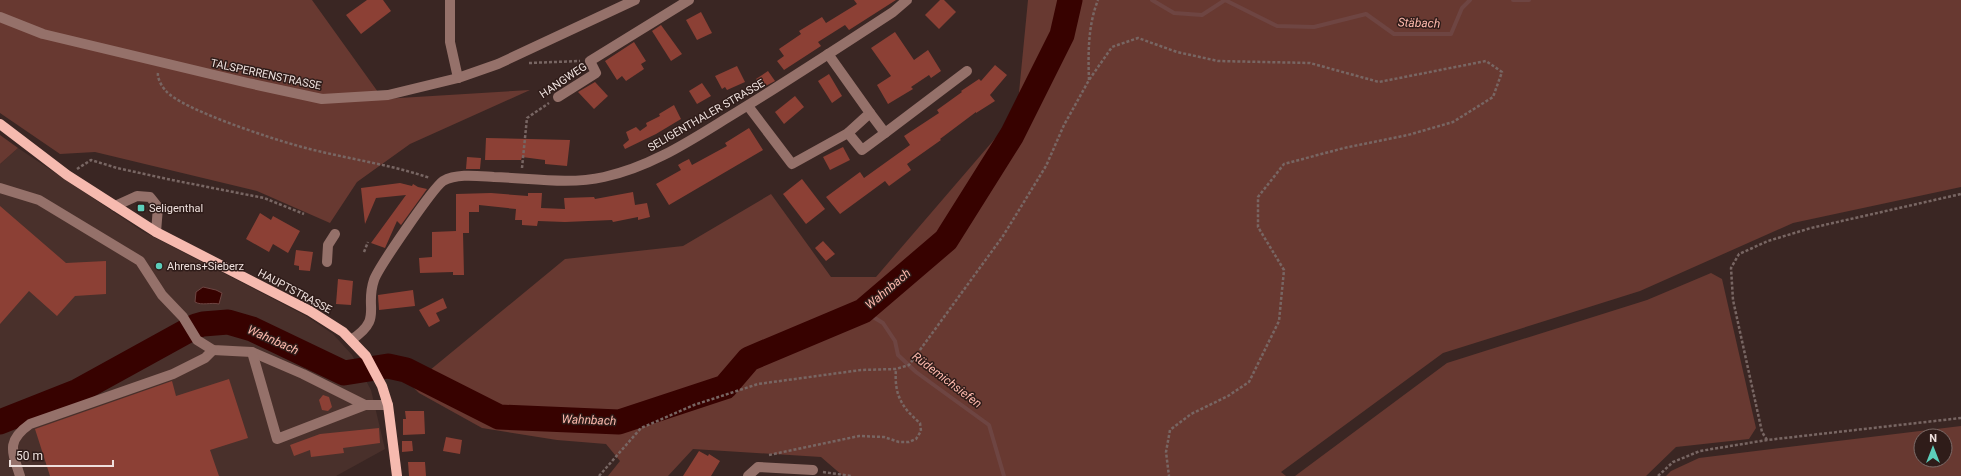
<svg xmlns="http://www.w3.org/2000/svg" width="1961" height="476" font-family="Roboto,sans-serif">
<rect width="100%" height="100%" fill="#3a2623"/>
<polygon fill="#49302b" points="18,148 142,231 306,316 333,334 352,355 371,390 385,449 336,476 0,476 0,430 97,393 190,342 179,328 76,384 0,413 0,164"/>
<g fill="#683931" fill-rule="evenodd">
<polygon points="0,0 312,0 383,99 530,90 410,144 357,182 330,223 257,191 95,152 60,154 0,113"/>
<polygon points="1028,0 1961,0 1961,187 1793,223 1640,291 1443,353 1281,472 1286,476 843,476 821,457 693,449 668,476 608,476 620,461 606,444 557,440 482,428 419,393 398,372 424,375 565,259 683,246 771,194 831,277 876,277 1017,113"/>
<polygon points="0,135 18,148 0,164"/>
<polygon points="1711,273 1722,279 1756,428 1749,439 1676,447 1646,476 1295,476 1447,363 1647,300"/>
<polygon points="180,328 190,342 97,393 0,430 0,413 76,384"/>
<path d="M1961,426V476H1666L1671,471L1699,458ZM1921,436H1945V460H1921Z"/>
</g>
<path fill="#370200" stroke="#6e4542" d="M203,287L216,290L222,293L219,304C211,302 202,306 195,302L196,292Z"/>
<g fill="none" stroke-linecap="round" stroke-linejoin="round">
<g stroke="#6e4542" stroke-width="4">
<polyline points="1152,0 1174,13 1202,15 1225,0 1277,26 1314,27 1366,14 1394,34 1451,34 1462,8 1470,0"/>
<polyline points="1513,0 1529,0"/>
<polyline points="863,311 883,323 895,341 898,355 916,372 989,425 1004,476"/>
</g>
<polyline stroke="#370200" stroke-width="25" points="0,422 78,391 196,326 203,324 228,322 252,329 344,373 388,366 406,370 499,417 619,422 725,387 749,359 863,311 946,240 1012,135 1062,35 1070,0"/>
</g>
<g fill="#8c4035">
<polygon points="367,0 383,0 391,11 361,34 346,15"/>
<polygon points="854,0 896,0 849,30 845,25 818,42 821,46 784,70 777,61 784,56 779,49 801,34 799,31 822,17 826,23 857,4"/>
<polygon points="940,0 944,0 956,12 939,29 925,15"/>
<polygon points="701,12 712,33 697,40 686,20"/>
<polygon points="661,25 682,54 671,61 652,31"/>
<polygon points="895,32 914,60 928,50 941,71 931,78 929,75 911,87 913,89 888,104 877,85 891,76 871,48"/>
<polygon points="634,42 646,61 641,64 644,69 626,81 622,76 617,80 605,61"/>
<polygon points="995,65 1007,75 990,95 995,101 976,113 976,112 940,139 941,140 907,164 911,170 889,186 885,181 840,214 826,197 860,172 864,178 910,145 904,136 939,113 937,110 962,92 961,91 979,79 981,81"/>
<polygon points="737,66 745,82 727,90 725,87 722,89 715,76"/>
<polygon points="768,71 775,81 762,88 756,79"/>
<polygon points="829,74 842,96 832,103 818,81"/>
<polygon points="595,82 608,96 594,109 578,92"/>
<polygon points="702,83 711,96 697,104 689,91"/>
<polygon points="795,96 804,107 784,124 775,112"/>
<polygon points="674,105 681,119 656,134 625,149 623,145 629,140 626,132 636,127 640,131 647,126 646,123 660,116 659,114"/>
<polygon points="749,128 763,150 669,205 656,184 681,170 678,165 683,162 689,159 692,165 727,146 725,143"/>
<polygon points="486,138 570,140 567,166 545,164 545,160 522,157 521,160 485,160"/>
<polygon points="843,147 850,160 830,170 823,157"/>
<polygon points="467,157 481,158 480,169 466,169"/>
<polygon points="802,179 825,209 806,224 783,194"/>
<polygon points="400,183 412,186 413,184 418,187 427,189 401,225 397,221 385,248 371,243 406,195 376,198 365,224 361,188"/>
<polygon points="633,192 635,205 647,203 650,217 638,220 638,217 613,222 612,220 565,222 538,221 537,226 522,225 522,220 515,220 516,209 479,205 479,212 469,212 469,233 463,233 464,275 453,275 453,272 420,273 419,258 432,257 432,232 456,231 456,194 491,193 528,196 528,193 542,193 541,208 565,209 564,198 594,197 595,199"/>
<polygon points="0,206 66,263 106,261 106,294 75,296 57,316 29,291 0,324"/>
<polygon points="260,213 271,220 273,216 300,231 288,253 273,244 269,252 246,239"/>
<polygon points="823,241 835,254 826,261 815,248"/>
<polygon points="296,250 313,252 310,271 299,270 299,266 294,265"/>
<polygon points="338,279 353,281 351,305 336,304"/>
<polygon points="413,290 415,306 379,310 378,295"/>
<polygon points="443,298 447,308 436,313 440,321 429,327 419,310"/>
<polygon points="229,379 248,438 210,450 219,476 50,476 35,429 172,381 176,396"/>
<polygon points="323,395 329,397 332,407 328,411 322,410 319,400"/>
<polygon points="405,411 424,411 425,434 403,435 403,419 406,419"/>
<polygon points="379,428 380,443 343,448 344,453 311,457 310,450 294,456 290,445 320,434"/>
<polygon points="446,437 462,440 460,454 443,451"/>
<polygon points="402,441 412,441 413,451 402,452"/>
<polygon points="699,451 708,456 709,454 720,461 711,476 683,476"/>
<polygon points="408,462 425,462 426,476 409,476"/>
</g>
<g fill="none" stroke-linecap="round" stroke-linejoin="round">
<g stroke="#786663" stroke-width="2.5" stroke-dasharray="3 2" stroke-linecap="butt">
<polyline points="529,63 580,61"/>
<path d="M158,73C157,78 162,87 166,91C181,109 270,138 295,145C340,158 386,163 430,178"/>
<path d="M1089,80C1088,53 1088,25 1098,0"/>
<polyline points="522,168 527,118 549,103"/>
<polyline points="77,169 91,160 117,168 172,180 264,198 304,214"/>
<polyline points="364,252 368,242"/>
<polyline points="1767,440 1762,432 1733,300 1731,268 1739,254 1768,241 1811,228 1961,194"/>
<path d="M769,455L859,436L884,437L899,442H909L916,439L921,431L920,423C901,407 894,394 896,369"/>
<polyline points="823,472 851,476"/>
<polyline points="599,476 641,428 694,405 758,384 861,370 896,369 909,365 1003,236 1046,166 1064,125 1089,80 1112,47 1138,38 1177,52 1218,61 1310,63 1379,82 1486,61 1502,72 1493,97 1453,122 1408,135 1344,148 1284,164 1258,197 1258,227 1284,270 1279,321 1249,382 1228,396 1191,414 1170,430 1166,452 1169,476"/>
<polyline points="1658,476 1673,462 1700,451 1767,440 1961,418"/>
</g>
<g stroke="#95716a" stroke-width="10">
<polyline points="450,0 450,42 458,78"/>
<polyline points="0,17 43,34 248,83 322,99 388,95 458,78 498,64 635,0"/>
<polyline points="558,97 596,73 590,61 689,0"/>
<polyline points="748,106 792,164 848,133 870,113 828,54"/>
<polyline points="870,113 885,133 967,71"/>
<polyline points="848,133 862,150 885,133"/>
<polyline points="0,188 39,200 140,261 162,295 183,317 197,340 213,350 252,352 303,374 365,405 388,405"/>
<polyline points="115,206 137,196 150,197 158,207 156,232"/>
<polyline points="327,262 328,245 335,234"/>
<path d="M351,340C384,318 364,309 374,280C378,268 433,188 443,181C457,173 478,176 494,177C529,178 569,185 604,177C650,167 688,142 727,118C783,84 838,48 893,12L907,0"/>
<polyline points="252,352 277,439 365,405"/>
<path d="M20,476C12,451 6,441 30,424L173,374L205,358L213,350"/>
<polyline points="748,476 758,467 813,470"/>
</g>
<polyline stroke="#f6baaf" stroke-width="10" points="0,124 67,175 156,232 310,311 343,332 366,356 382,386 388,405 397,476"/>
</g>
<g fill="#5cceba" stroke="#2f1c19" stroke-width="1.5">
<rect x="137" y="204" width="8" height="8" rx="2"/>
<circle cx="159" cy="266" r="4"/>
</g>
<g text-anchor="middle" stroke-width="3" stroke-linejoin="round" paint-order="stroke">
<g font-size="11" fill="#eee0dd" stroke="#2f1c19">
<text transform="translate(266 74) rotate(12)" y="4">TALSPERRENSTRASSE</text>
<text transform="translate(563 80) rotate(-34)" y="4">HANGWEG</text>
<text transform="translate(706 115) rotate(-30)" y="4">SELIGENTHALER STRASSE</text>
<text transform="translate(295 291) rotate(28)" y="4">HAUPTSTRASSE</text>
</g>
<g font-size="11" fill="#eee0dd" stroke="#2f1c19" text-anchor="start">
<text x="149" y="212">Seligenthal</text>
<text x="167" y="270">Ahrens+Sieberz</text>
</g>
<g font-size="12" font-style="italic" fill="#feb9ad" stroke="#2f1c19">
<text transform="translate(1419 23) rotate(2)" y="4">Stäbach</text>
<text transform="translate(888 289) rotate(-40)" y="4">Wahnbach</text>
<text transform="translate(273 340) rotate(24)" y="4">Wahnbach</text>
<text transform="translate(947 380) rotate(37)" y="4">Rüdemichsiefen</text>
<text transform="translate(589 420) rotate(2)" y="4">Wahnbach</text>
</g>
</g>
<g transform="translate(1933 448)"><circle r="19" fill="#2f1c19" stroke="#7b6a67"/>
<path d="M0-3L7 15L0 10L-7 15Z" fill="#5cceba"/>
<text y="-6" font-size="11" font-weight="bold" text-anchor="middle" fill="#eee0dd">N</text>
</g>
<path d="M10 460v6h103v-6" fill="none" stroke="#eee0dd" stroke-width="2"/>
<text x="16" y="460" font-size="12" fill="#eee0dd" stroke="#2f1c19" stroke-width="3" paint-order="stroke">50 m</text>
</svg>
